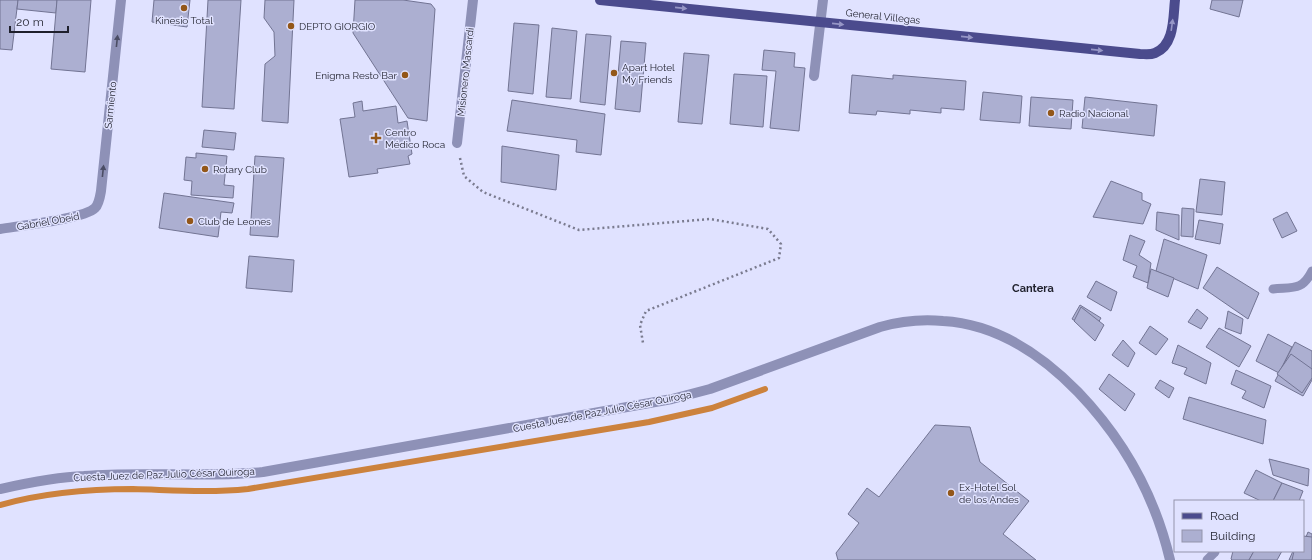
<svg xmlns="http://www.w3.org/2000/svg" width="1312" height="560" font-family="Raleway,sans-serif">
<rect width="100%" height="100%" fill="#e0e2ff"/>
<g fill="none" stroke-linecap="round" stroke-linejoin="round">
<path stroke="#cc823d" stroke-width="6" d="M0,505C43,493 88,489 133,489C172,490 208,493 248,489L649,422L712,408L765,389"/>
</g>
<g fill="#acafd1" stroke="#727493">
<polygon points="0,0 18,0 12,50 0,49"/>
<polygon points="18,0 57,0 56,13 17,9"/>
<polygon points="57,0 91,0 85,72 51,69"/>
<polygon points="154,0 190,0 187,27 152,22"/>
<polygon points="208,0 241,0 234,109 202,107"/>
<polygon points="265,0 294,0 288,123 262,121 265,64 275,56 274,32 264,18"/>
<polygon points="355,0 403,0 431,4 435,9 427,121 408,118 353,33"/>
<polygon points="1212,0 1243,0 1239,17 1210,9"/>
<polygon points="514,23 539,25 533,94 508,91"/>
<polygon points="552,28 577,31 571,99 546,97"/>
<polygon points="586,34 611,36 605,105 580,102"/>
<polygon points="621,41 646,43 640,112 615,109"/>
<polygon points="764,50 795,53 794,67 805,68 799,131 770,128 776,71 762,70"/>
<polygon points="684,53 709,55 702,124 678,122"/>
<polygon points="734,74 767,76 763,127 730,124"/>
<polygon points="852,75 893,79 893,75 966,81 964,110 941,108 941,113 910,110 910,114 877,111 876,115 849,113"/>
<polygon points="983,92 1022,96 1020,123 980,120"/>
<polygon points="1031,97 1073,100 1071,129 1029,126"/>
<polygon points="1085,97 1157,105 1154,136 1082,128"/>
<polygon points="512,100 605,114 601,155 576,152 577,140 507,131"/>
<polygon points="362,101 363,111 396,106 398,123 407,121 412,154 408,156 410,164 377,169 378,173 349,177 340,119 355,117 353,103"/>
<polygon points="204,130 236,133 234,150 202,147"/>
<polygon points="502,146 559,155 556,190 501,182"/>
<polygon points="196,153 227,156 224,185 234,186 233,198 191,195 192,181 184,180 186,157 196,158"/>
<polygon points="255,156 284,158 278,237 250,235"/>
<polygon points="1200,179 1225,182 1222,215 1196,212"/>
<polygon points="1111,181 1142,193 1142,200 1151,204 1143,224 1093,217"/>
<polygon points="164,193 234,203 232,213 221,212 218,237 159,228"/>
<polygon points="1182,208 1194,209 1193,237 1181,236"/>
<polygon points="1157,212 1179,215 1179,240 1156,230"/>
<polygon points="1287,212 1297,231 1282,238 1273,219"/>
<polygon points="1199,220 1223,224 1220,244 1195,239"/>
<polygon points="1130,235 1145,241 1139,255 1151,263 1148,283 1133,277 1137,266 1123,260"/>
<polygon points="1164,239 1207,255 1198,289 1156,271"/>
<polygon points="249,256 294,260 292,292 246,288"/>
<polygon points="1217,267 1259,293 1248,319 1203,288"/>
<polygon points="1151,269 1174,278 1168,297 1147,288"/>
<polygon points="1096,281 1117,292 1111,311 1087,297"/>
<polygon points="1080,305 1101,318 1093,331 1072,319"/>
<polygon points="1081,307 1104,325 1095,341 1074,321"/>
<polygon points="1197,309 1208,318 1201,329 1188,322"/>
<polygon points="1228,311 1243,319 1241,334 1225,328"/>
<polygon points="1150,326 1168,339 1156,355 1139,343"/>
<polygon points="1219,328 1251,346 1239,367 1206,347"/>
<polygon points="1268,334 1292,347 1279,373 1256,361"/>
<polygon points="1123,340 1135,353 1128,367 1112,355"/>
<polygon points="1295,342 1312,351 1312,380 1303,396 1275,381"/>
<polygon points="1178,345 1211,363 1206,384 1184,374 1187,368 1172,363"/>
<polygon points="1291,354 1312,369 1312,378 1302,393 1277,374"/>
<polygon points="1236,370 1271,386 1264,408 1242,398 1246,391 1231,384"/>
<polygon points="1109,374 1135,394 1125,411 1099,389"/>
<polygon points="1160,380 1174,388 1169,398 1155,388"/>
<polygon points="1189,397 1266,420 1263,444 1183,419"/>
<polygon points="935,425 970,427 980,462 1029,501 1003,534 1036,560 838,560 836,553 859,523 848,514 867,488 879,497"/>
<polygon points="1269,459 1309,469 1308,486 1273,475"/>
<polygon points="1256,470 1282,483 1273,501 1261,501 1244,493"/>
<polygon points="1282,483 1303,491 1299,501 1273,501"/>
<polygon points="1308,532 1312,534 1312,560 1289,560 1293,551 1303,551 1303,541 1304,542"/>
<polygon points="1303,536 1312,537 1312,560 1292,560 1294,551 1303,551"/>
<polygon points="1233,551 1254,551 1249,560 1232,560 1231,559"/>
<polygon points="1254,551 1282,551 1277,560 1249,560"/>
</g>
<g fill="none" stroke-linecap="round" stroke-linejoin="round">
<polyline stroke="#7a7b8f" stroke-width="2.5" stroke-dasharray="2 3" stroke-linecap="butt" points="460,158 464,176 483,192 579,230 710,219 768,229 781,244 779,258 646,311 640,325 643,343"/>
<g stroke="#8e91b7" stroke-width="9">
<path d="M1273,289C1293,287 1302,291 1312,271"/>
<polyline points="1207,560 1215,552"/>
</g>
<g stroke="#8e91b7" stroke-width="10">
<polyline points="814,76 823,0"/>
<polyline points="457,143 473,0"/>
<path d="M0,229C18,226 84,219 95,208C99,204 100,197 101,191L121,0"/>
</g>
<path stroke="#8e91b7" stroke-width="10" d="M0,489C27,483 56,477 84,476C144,471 203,478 263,472L672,399L710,389L880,327C901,321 921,319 943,321C997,324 1041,354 1078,392C1124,440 1155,496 1170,560"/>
<path stroke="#4b4b8d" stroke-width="10" d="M600,0L1140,54C1145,54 1150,55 1155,53C1175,45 1173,17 1175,0"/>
</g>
<defs><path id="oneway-solid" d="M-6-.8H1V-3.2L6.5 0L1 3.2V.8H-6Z"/></defs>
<g fill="#9696c6">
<use href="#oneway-solid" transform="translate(681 8) rotate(6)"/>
<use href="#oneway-solid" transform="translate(838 24) rotate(6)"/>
<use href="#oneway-solid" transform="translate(1172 25) rotate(-82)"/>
<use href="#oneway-solid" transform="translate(967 37) rotate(6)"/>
<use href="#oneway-solid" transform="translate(1097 50) rotate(6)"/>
</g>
<g fill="#4b4d64">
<use href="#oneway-solid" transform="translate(117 41) rotate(-84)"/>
<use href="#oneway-solid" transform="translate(103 171) rotate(-84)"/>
</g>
<g fill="#935719" stroke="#e0e2ff" stroke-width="1.5">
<circle cx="184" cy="8" r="4"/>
<circle cx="291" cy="26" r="4"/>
<circle cx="614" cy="73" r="4"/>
<circle cx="405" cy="75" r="4"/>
<circle cx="1051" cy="113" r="4"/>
<path d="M374 132h4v4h4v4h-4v4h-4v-4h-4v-4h4z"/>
<circle cx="205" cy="169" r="4"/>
<circle cx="190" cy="221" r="4"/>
<circle cx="951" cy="493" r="4"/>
</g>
<g text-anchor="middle" stroke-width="3" stroke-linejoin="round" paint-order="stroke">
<g font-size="10" fill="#1f202c" stroke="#e0e2ff">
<text transform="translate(883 16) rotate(6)" y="4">General Villegas</text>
<text transform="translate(465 72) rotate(-84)" y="4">Misionero Mascardi</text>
<text transform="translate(110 105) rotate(-84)" y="4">Sarmiento</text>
<text transform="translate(48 221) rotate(-10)" y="4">Gabriel Obeid</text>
<text transform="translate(602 411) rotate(-11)" y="4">Cuesta Juez de Paz Julio César Quiroga</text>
<text transform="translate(164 474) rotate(-2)" y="4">Cuesta Juez de Paz Julio César Quiroga</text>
</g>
<g font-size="10" fill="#1f202c" stroke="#e0e2ff" text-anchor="start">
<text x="184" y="24" text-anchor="middle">Kinesio Total</text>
<text x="299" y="30">DEPTO GIORGIO</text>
<text x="622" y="71">Apart Hotel<tspan x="622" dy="12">My Friends</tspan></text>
<text x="397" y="79" text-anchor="end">Enigma Resto Bar</text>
<text x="1059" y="117">Radio Nacional</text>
<text x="385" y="136">Centro<tspan x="385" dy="12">Médico Roca</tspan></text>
<text x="213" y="173">Rotary Club</text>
<text x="198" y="225">Club de Leones</text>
<text x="959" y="491">Ex-Hotel Sol<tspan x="959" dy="12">de los Andes</tspan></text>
</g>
<g font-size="11" font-weight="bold" fill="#1f202c" stroke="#e0e2ff">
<text x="1033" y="292">Cantera</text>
</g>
</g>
<rect x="1174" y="500" width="130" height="52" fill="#e0e2ff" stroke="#9394ab"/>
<rect x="1182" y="513" width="20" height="6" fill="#4b4b8d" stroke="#9394ab"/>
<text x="1210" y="520" font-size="12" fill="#1f202c">Road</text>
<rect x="1182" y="530" width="20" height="12" fill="#acafd1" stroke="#9394ab"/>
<text x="1210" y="540" font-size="12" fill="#1f202c">Building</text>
<path d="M10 26v6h58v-6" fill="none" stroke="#1f202c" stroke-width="2"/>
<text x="16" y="26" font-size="12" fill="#1f202c" stroke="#e0e2ff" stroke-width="3" paint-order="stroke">20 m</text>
</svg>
